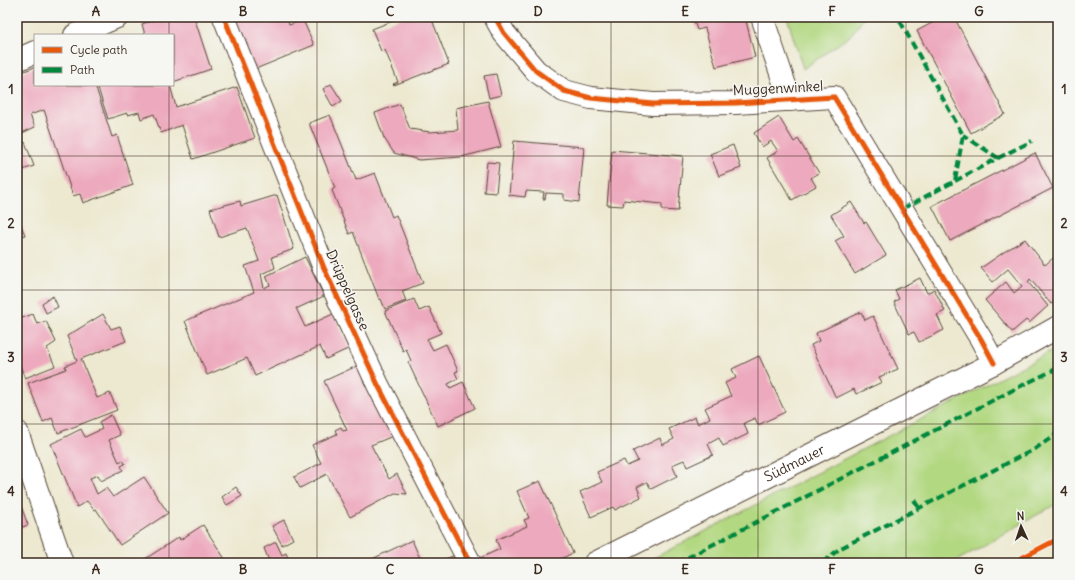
<svg xmlns="http://www.w3.org/2000/svg" width="1075" height="580" font-family="Delius,sans-serif">
<rect width="100%" height="100%" fill="#f6f6f2"/>
<filter id="ink" filterUnits="userSpaceOnUse"><feTurbulence type="fractalNoise" baseFrequency=".025" numOctaves="2"/><feDisplacementMap in="SourceGraphic" scale="8" xChannelSelector="R" yChannelSelector="G"/><feConvolveMatrix kernelMatrix="1 2 1 2 8 2 1 2 1" color-interpolation-filters="sRGB"/></filter>
<filter id="wash" filterUnits="userSpaceOnUse"><feTurbulence type="fractalNoise" baseFrequency=".012" numOctaves="4" result="noise"/><feDisplacementMap in="SourceGraphic" scale="16" xChannelSelector="R" yChannelSelector="G"/><feGaussianBlur stdDeviation="0.9" result="paint"/><feColorMatrix in="noise" values="0 0 0 0 0 0 0 0 0 0 0 0 0 0 0 0 0 1.4 0 .05"/><feComposite in="paint" operator="in"/></filter>
<g filter="url(#wash)">
<rect width="100%" height="100%" fill="#ede9d1"/>
<g fill="#b2d881" stroke="#768150">
<polygon points="787,17 865,17 850,36 803,69"/>
<polygon points="1058,348 1058,503 953,563 644,563"/>
</g>
<g id="blocks">
<g fill="#eda9bd">
<polygon points="17,17 28,17 17,21"/>
<polygon points="163,17 194,17 211,69 173,82 173,35 145,35 142,24"/>
<polygon points="233,17 286,17 289,25 303,20 314,45 253,70"/>
<polygon points="403,17 431,17 449,64 394,85 393,84 398,82 385,50 381,51 372,29"/>
<polygon points="693,17 745,17 755,57 716,67 705,28 697,30"/>
<polygon points="943,17 954,17 1005,114 971,133 917,31"/>
<polygon points="35,67 35,85 95,85 112,137 117,135 133,185 83,203 80,194 73,196 44,110 30,115 35,127 22,133 17,121 17,74"/>
<polygon points="496,74 501,95 489,98 484,76"/>
<polygon points="331,84 342,101 333,107 323,89"/>
<polygon points="97,85 170,85 176,107 237,87 255,138 193,159 182,125 161,133 154,114 141,119 139,112 128,115 127,113 108,119"/>
<polygon points="488,101 501,147 461,157 419,160 394,153 384,138 375,113 400,104 410,129 430,132 458,130 456,108"/>
<polygon points="330,115 356,180 375,173 392,217 396,215 423,283 402,291 406,301 385,309 381,299 379,299 353,232 349,234 332,190 335,188 309,123"/>
<polygon points="779,117 794,142 798,139 819,173 811,178 816,186 792,200 767,158 778,151 771,141 762,147 754,133"/>
<polygon points="514,141 584,147 579,202 564,200 564,194 546,193 545,199 543,199 544,192 526,191 525,197 509,195"/>
<polygon points="25,142 34,166 17,172 17,145"/>
<polygon points="733,145 741,168 719,176 710,154"/>
<polygon points="612,150 683,156 678,211 662,210 662,204 624,200 623,206 607,205"/>
<polygon points="1035,153 1053,188 950,241 932,206"/>
<polygon points="487,162 499,163 496,193 484,192"/>
<polygon points="277,195 294,249 272,257 275,268 261,274 264,288 270,285 266,276 305,257 324,296 298,308 296,308 305,327 333,314 350,348 326,359 320,346 255,376 247,358 207,375 185,321 254,292 245,266 259,261 247,228 219,237 210,209 240,201 241,206"/>
<polygon points="851,202 864,223 866,222 886,255 855,274 835,241 844,236 831,215"/>
<polygon points="17,215 25,235 17,237"/>
<polygon points="1025,239 1045,265 1058,254 1058,299 1051,304 1030,279 1028,282 1048,306 1029,323 1026,320 1012,332 985,300 1006,282 1014,293 1022,286 1008,269 993,282 981,268 1004,252"/>
<polygon points="920,278 927,293 934,289 945,311 937,315 944,330 919,342 914,332 909,334 894,302 899,299 895,290"/>
<polygon points="53,296 58,307 46,313 42,303"/>
<polygon points="414,299 419,311 429,307 441,333 427,339 433,350 446,344 458,371 455,372 458,379 448,384 450,388 463,382 475,408 438,426 408,362 411,361 406,349 403,351 385,311"/>
<polygon points="861,312 865,320 873,316 898,369 879,377 882,382 863,391 856,394 854,389 836,398 811,345 819,341 816,333"/>
<polygon points="33,314 37,324 46,321 56,342 47,348 55,366 25,378 17,358 17,320"/>
<polygon points="103,314 111,329 120,326 126,341 81,359 97,398 110,393 117,410 58,433 52,418 43,422 28,383 66,369 65,366 77,361 67,336"/>
<polygon points="759,356 785,412 758,425 755,418 744,423 748,434 723,446 719,438 708,444 713,455 687,467 684,460 672,465 677,476 651,489 647,482 637,487 641,497 615,510 613,507 591,517 580,492 602,482 597,472 624,460 627,466 638,461 633,451 660,438 662,445 674,439 669,429 695,417 698,424 710,418 705,408 731,396 725,383 736,378 732,369"/>
<polygon points="359,365 393,436 371,445 389,479 397,474 407,494 395,493 350,517 327,474 300,488 294,477 321,463 312,445 337,434 335,430 341,427 343,431 347,430 324,381"/>
<polygon points="111,415 120,435 109,440 119,462 123,460 125,464 121,466 123,470 101,481 98,475 90,478 97,494 106,488 113,497 144,477 168,513 120,545 96,509 94,510 87,501 77,507 51,444 81,429 85,437 102,429 99,422"/>
<polygon points="540,481 573,553 556,561 557,563 481,563 478,559 500,549 496,540 527,526 524,520 529,518 517,491"/>
<polygon points="236,487 242,496 227,505 222,497"/>
<polygon points="17,495 28,525 17,529"/>
<polygon points="284,520 293,539 282,545 272,526"/>
<polygon points="203,525 225,559 220,563 139,563 179,537 180,540"/>
<polygon points="412,540 422,563 364,563 368,561"/>
<polygon points="276,542 282,555 286,553 290,563 264,563 269,561 264,548"/>
<polygon points="455,555 458,563 437,563"/>
</g>
</g>
</g>
<g filter="url(#ink)">
<use href="#blocks" fill-opacity="0" stroke="#564739" stroke-width="1"/>
<g fill="none" stroke-linecap="round" stroke-linejoin="round">
<defs>
<g id="minor">
<polyline points="224,17 324,268 378,385 470,563"/>
<polyline points="495,17 504,33 536,71 564,91 591,98 653,104 736,103 834,97 981,339 994,363"/>
<polyline points="762,17 790,100"/>
<polyline points="75,35 117,17"/>
<polyline points="17,60 35,52"/>
<polyline points="17,432 62,563"/>
<path id="s1" d="M595,563L994,363L1058,327"/>
</g>
</defs>
<use href="#minor" stroke="#564739" stroke-width="24"/>
<use href="#minor" stroke="#fff" stroke-width="22"/>
<g stroke="#00873e" stroke-width="4" stroke-dasharray="8 4" stroke-linecap="butt">
<polyline points="900,21 963,135 955,181 902,209"/>
<polyline points="998,158 1032,141"/>
<polyline points="955,181 998,158 963,135"/>
<polyline points="914,500 919,508"/>
<polyline points="677,563 1017,388 1058,368"/>
<polyline points="823,563 839,549 1035,449 1058,433"/>
</g>
<defs>
<g id="cycleway">
<polyline points="224,17 324,268 378,385 470,563"/>
<polyline points="495,17 504,33 536,71 564,91 591,98 653,104 736,103 834,97 981,339 994,363"/>
<polyline points="1012,563 1058,539"/>
</g>
</defs>
<use href="#cycleway" stroke="#f6f6f2" stroke-width="8"/>
<use href="#cycleway" stroke="#e8590c" stroke-width="5"/>
</g>
</g>
<path fill="none" stroke="#3b2a1e" stroke-width="1" stroke-opacity="0.55" d="M169,17V35M317,17V563M464,17V563M611,17V563M758,17V563M906,17V563M169,85V563M17,156H1058M17,290H1058M17,424H1058"/>
<g text-anchor="middle" stroke-width="3" stroke-linejoin="round" paint-order="stroke">
<g font-size="14" fill="#3b2a1e" stroke="#f6f6f2">
<text transform="translate(778 88) rotate(-3)" y="5">Muggenwinkel</text>
<text transform="translate(348 290) rotate(66)" y="5">Drüppelgasse</text>
<text dy="5" stroke="none"><textPath href="#s1" startOffset="223">Südmauer</textPath></text>
</g>
</g>
<rect width="1075" height="580" fill="none" stroke="#f6f6f2" stroke-width="44"/>
<rect x="34" y="34" width="140" height="52" fill="#f6f6f2" stroke="#aba49d"/>
<rect x="42" y="47" width="20" height="6" fill="#e8590c" stroke="#aba49d"/>
<text x="70" y="54" font-size="12" fill="#3b2a1e">Cycle path</text>
<rect x="42" y="67" width="20" height="6" fill="#00873e" stroke="#aba49d"/>
<text x="70" y="74" font-size="12" fill="#3b2a1e">Path</text>
<g transform="translate(1021 526) rotate(357)" stroke="#f6f6f2" stroke-width="3" paint-order="stroke">
<path d="M0-3L7 15L0 10L-7 15Z" fill="#3b2a1e"/>
<text y="-6" font-size="11" font-weight="bold" text-anchor="middle" fill="#3b2a1e">N</text>
</g>
<rect x="22" y="22" width="1031" height="536" fill="none" stroke="#3b2a1e" stroke-width="1.5"/>
<g font-size="13" text-anchor="middle" font-weight="bold" fill="#3b2a1e">
<text x="96" y="16">A</text>
<text x="243" y="16">B</text>
<text x="390" y="16">C</text>
<text x="538" y="16">D</text>
<text x="685" y="16">E</text>
<text x="832" y="16">F</text>
<text x="979" y="16">G</text>
<text x="11" y="94">1</text>
<text x="1064" y="94">1</text>
<text x="11" y="228">2</text>
<text x="1064" y="228">2</text>
<text x="11" y="362">3</text>
<text x="1064" y="362">3</text>
<text x="11" y="496">4</text>
<text x="1064" y="496">4</text>
<text x="96" y="574">A</text>
<text x="243" y="574">B</text>
<text x="390" y="574">C</text>
<text x="538" y="574">D</text>
<text x="685" y="574">E</text>
<text x="832" y="574">F</text>
<text x="979" y="574">G</text>
</g>
</svg>
